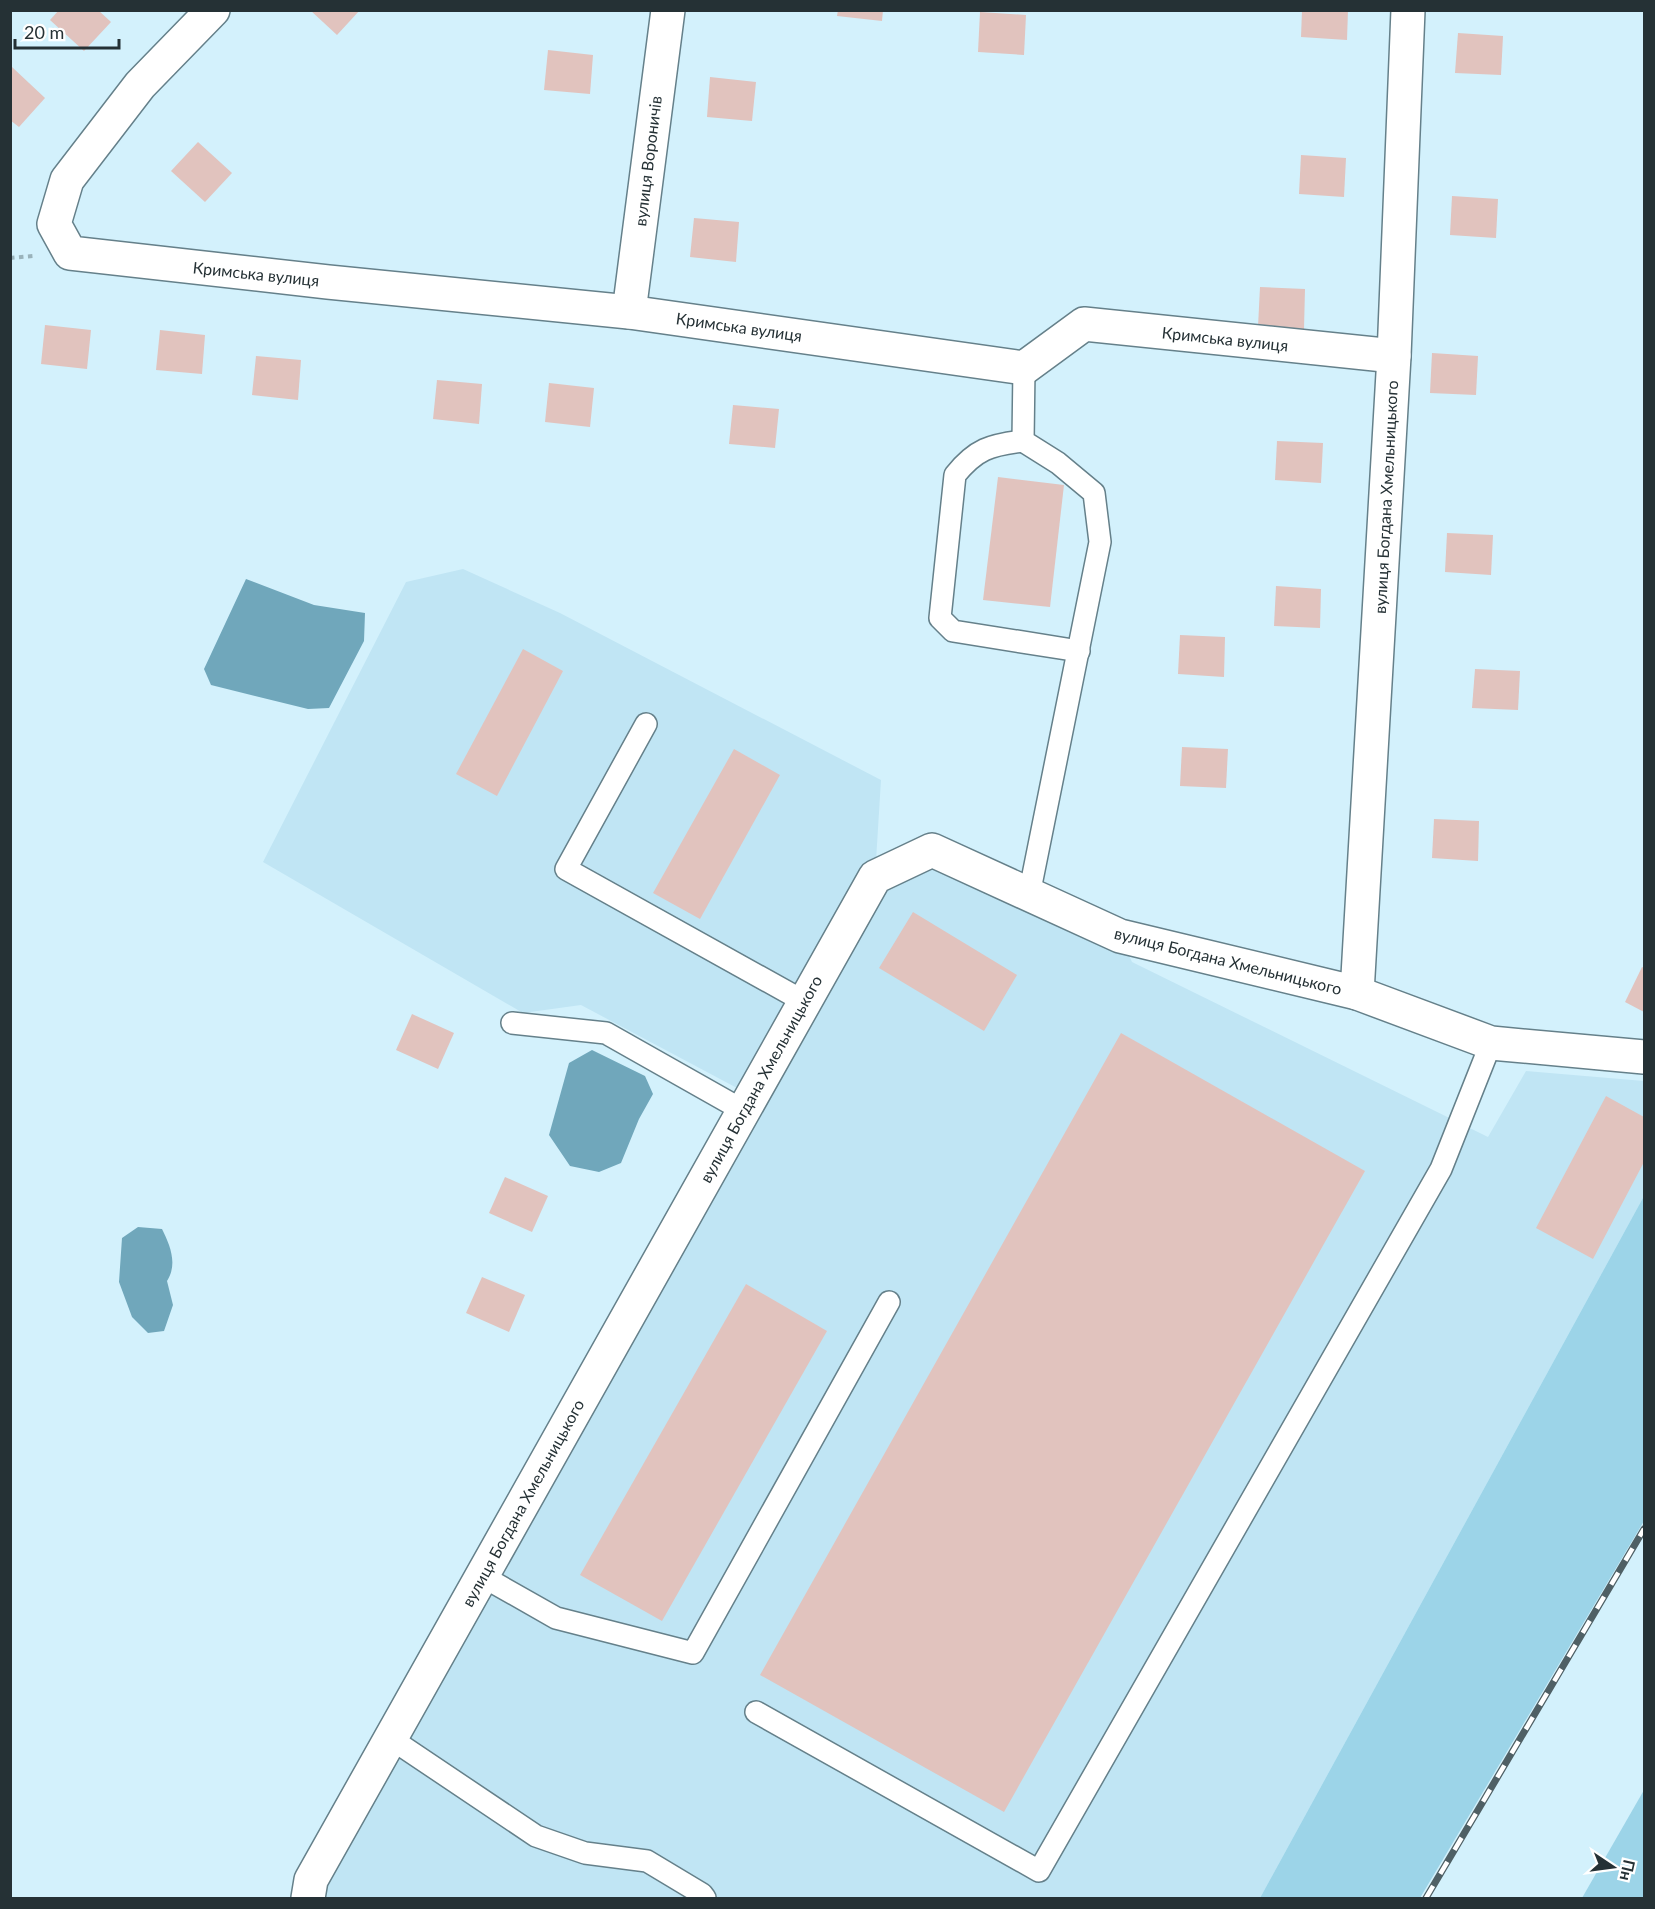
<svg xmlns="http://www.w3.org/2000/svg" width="1655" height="1909" font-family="Lato,sans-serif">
<rect width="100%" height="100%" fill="#d3f1fc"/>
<polygon fill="#c0e5f4" points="463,569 560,613 881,780 875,877 932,850 1120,936 1132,962 1488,1137 1526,1071 1644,1081 1644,1196 1260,1898 308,1898 752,1096 581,1005 523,1013 263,862 406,582"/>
<g fill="#9cd4e8">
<polygon points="1644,1196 1644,1521 1420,1898 1260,1898"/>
<polygon points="1644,1790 1644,1898 1582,1898"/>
</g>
<g fill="#70a7bb">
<polygon points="246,579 314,605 365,613 364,641 329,708 308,709 211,685 204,669"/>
<polygon points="592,1050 645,1076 653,1094 639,1119 621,1163 599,1172 570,1166 549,1135 569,1063"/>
<path d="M138,1227L162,1229C170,1245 178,1264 167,1281L173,1305L164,1331L148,1333L132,1317L119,1282L122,1238Z"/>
</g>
<g fill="#e1c3be">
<polygon points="59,10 98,10 111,22 84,51 50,20"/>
<polygon points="310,10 360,10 337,35"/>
<polygon points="838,10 883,10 882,21 837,16"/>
<polygon points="1302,10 1348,10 1347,40 1301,37"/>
<polygon points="980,12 1026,15 1024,55 978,52"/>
<polygon points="1458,33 1503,36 1501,75 1455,73"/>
<polygon points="548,50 593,55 590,94 544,90"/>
<polygon points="12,67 45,98 19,127 10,120"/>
<polygon points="710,77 756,82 752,121 707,117"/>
<polygon points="198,142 232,173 205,202 171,171"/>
<polygon points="1301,155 1346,158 1344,197 1299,194"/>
<polygon points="1452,196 1498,199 1496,238 1450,235"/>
<polygon points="694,218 739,222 736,262 690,257"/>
<polygon points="1260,287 1305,289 1304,329 1258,327"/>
<polygon points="45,325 91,330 87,369 41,364"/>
<polygon points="160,330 205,335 202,374 156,370"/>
<polygon points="1432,353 1478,356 1476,395 1430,393"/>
<polygon points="256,356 301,360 298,400 252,395"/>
<polygon points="437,380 482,384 479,424 433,419"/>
<polygon points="549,383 594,388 590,427 545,422"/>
<polygon points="733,405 779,409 775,448 729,444"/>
<polygon points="1277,441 1323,443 1321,483 1275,480"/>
<polygon points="998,477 1064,485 1050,607 983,600"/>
<polygon points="1447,533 1493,535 1491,575 1445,572"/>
<polygon points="1276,586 1321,589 1320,628 1274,626"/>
<polygon points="1180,635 1225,637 1224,677 1178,674"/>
<polygon points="523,649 563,671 497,796 456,774"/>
<polygon points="1475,669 1520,671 1518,710 1472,708"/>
<polygon points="1182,747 1228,749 1226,788 1180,786"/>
<polygon points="734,749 780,775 700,919 653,893"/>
<polygon points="1434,819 1479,821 1478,861 1432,858"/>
<polygon points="913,912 1017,975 984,1031 879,968"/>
<polygon points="1642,967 1644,968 1644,1012 1625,1002"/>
<polygon points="412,1014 454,1033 438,1069 396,1050"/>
<polygon points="1121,1033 1365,1171 1004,1812 760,1675"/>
<polygon points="1606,1096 1644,1117 1644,1162 1593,1259 1536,1228"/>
<polygon points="505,1177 548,1196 532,1232 489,1213"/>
<polygon points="482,1277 525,1295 509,1332 466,1313"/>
<polygon points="746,1284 827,1331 662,1621 580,1575"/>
</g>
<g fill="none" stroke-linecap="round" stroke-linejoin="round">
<defs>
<g id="lane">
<polyline points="1024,368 1023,441 1058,463 1094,493 1100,542 1029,895"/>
<path d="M1023,441C990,445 976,449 955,475L940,618L953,631L1079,651"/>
<polyline points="646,724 566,869 805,1002"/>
<polyline points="512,1023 606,1033 744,1111"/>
<polyline points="482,1576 556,1618 693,1653 889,1302"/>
<polyline points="756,1712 1039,1871 1441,1169 1491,1043"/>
<polyline points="390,1738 536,1836 585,1853 647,1861 702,1894 705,1898"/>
</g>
<g id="street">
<polyline points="213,10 140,85 67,180 54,224 70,253 328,282 629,312 1024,368 1084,324 1394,356"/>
<polyline points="629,312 668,10"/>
<polyline points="1357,993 1491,1043 1644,1057"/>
<polyline points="308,1898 311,1880 875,877 932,850 1120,936 1357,993 1394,356 1408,10"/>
</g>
</defs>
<use href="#lane" stroke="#65808a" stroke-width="24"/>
<use href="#street" stroke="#65808a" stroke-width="36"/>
<polyline stroke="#9ab3bb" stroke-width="4" stroke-dasharray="4.5 4.5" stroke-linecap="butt" points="10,258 33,256"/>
<use href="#lane" stroke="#fff" stroke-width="21"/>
<use href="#street" stroke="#fff" stroke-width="33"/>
<defs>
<polyline id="rail" points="1426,1898 1644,1529"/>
</defs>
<use href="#rail" stroke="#4f6065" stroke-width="7"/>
<use href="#rail" stroke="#fff" stroke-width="4.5" stroke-dasharray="14" stroke-linecap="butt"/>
</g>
<g text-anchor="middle" stroke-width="4.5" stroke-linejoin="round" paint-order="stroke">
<g font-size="16" fill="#253135" stroke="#fff">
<text transform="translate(648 161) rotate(-83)" y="6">вулиця Вороничів</text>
<text transform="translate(256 274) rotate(6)" y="6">Кримська вулиця</text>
<text transform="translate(739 327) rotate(8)" y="6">Кримська вулиця</text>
<text transform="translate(1225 339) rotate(6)" y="6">Кримська вулиця</text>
<text transform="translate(1386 497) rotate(-87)" y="6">вулиця Богдана Хмельницького</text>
<text transform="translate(1228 961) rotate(14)" y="6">вулиця Богдана Хмельницького</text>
<text transform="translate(761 1079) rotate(-61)" y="6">вулиця Богдана Хмельницького</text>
<text transform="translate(523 1503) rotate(-61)" y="6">вулиця Богдана Хмельницького</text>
</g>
</g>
<rect width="1655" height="1909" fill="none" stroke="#253135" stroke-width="24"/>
<g transform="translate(1613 1867) rotate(103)" stroke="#ffffff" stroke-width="4.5" paint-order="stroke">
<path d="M0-4.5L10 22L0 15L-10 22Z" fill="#253135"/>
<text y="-9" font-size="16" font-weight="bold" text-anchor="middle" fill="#253135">Пн</text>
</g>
<path d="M15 39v9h104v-9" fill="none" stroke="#253135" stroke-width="3"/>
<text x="24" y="39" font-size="18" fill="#253135" stroke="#ffffff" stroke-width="4.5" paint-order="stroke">20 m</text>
</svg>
